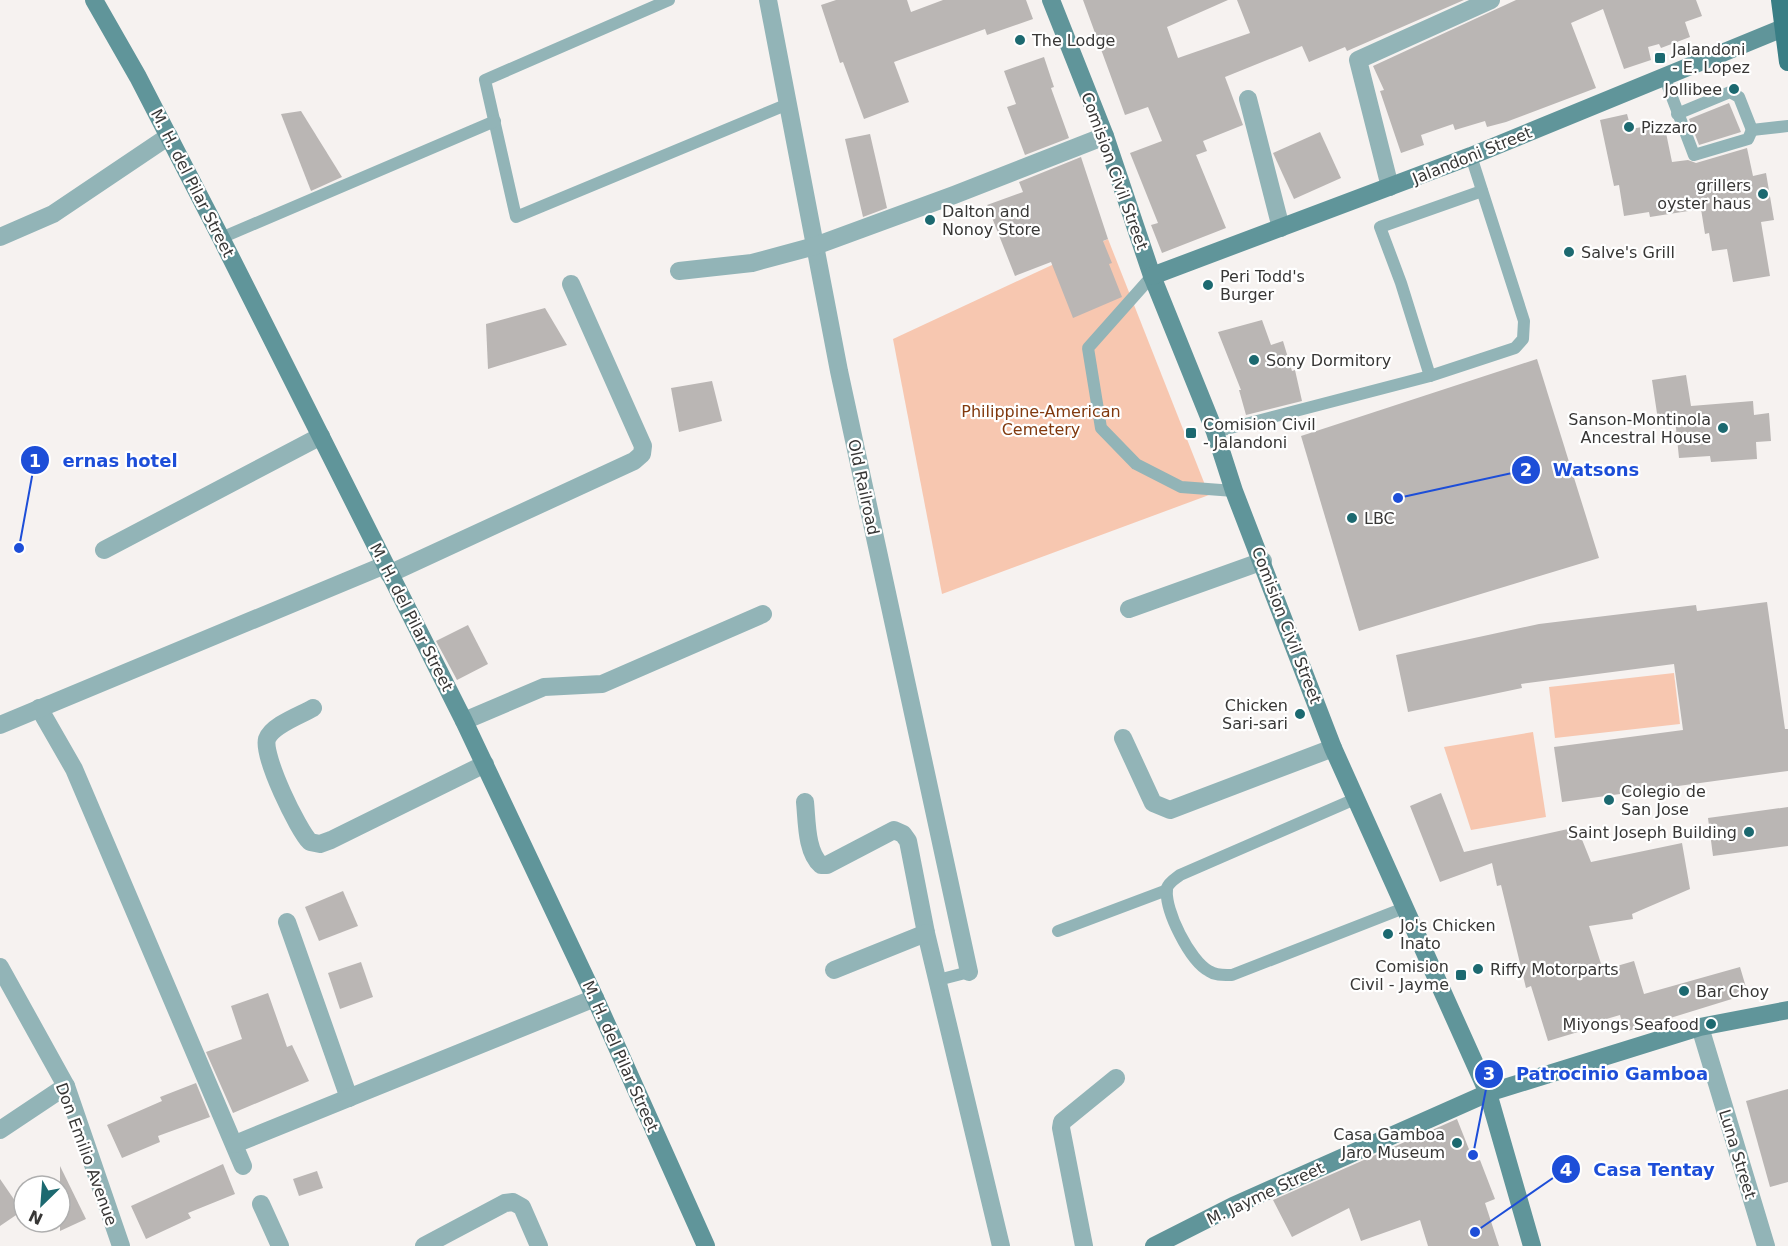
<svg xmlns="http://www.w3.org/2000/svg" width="1788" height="1246" font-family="'DejaVu Sans',sans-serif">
<rect width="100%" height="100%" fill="#f6f2f0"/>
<g fill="#f7c7b0">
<polygon points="1108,239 1209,495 942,594 893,339"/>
<polygon points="1674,673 1680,724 1555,738 1549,687"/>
<polygon points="1533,732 1546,817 1471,830 1444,747"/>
</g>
<g fill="#bab6b4">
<polygon points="836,0 907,0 911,12 943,0 1026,0 1033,19 987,35 985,29 894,62 909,102 864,119 843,62 840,63 821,5"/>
<polygon points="1083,0 1228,0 1167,27 1178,58 1250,33 1237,0 1464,0 1347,51 1345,47 1309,62 1302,46 1225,77 1243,125 1203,141 1207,151 1196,155 1226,228 1162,253 1151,225 1158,223 1130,153 1162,141 1148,107 1125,115"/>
<polygon points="1516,0 1696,0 1702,16 1685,22 1690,37 1661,48 1659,44 1648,47 1651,60 1624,69 1603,9 1571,23 1596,88 1506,122 1487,127 1485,121 1455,130 1453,124 1421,135 1424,145 1401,153 1380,91 1384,90 1373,66"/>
<polygon points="1044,57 1054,87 1051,88 1069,138 1025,155 1007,107 1016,104 1004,71"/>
<polygon points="1729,103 1741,132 1699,145 1689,119"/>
<polygon points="301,111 342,177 311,191 281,114"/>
<polygon points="1627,114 1631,129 1664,123 1672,162 1688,160 1696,163 1747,148 1753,176 1766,173 1774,220 1761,222 1770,276 1733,282 1727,249 1712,251 1709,233 1705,234 1701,209 1650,217 1649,212 1624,216 1619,185 1614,186 1600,120"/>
<polygon points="1320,132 1341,178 1294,199 1273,153"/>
<polygon points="870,134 887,208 863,217 845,139"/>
<polygon points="1081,157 1108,239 1103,241 1112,263 1109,264 1122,297 1073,318 1051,262 1015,276 987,205 1023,192 1019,182"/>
<polygon points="545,308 567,345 488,369 486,324"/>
<polygon points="1262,320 1271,345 1283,341 1292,371 1295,370 1302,401 1246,415 1239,390 1241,390 1218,332"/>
<polygon points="1537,359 1599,558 1359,631 1301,436"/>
<polygon points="1686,375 1691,406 1753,401 1754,415 1769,413 1771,441 1756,442 1757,459 1711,462 1710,456 1679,458 1675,418 1658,420 1652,380"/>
<polygon points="712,381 722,421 679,432 671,388"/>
<polygon points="1767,602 1785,729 1788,729 1788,771 1562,802 1554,747 1683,730 1674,664 1521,684 1522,688 1408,712 1396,655 1539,624 1696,605 1697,611"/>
<polygon points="468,625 488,664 457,680 436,641"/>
<polygon points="1441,793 1464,852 1577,827 1591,862 1682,843 1690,889 1632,914 1633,919 1589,926 1603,970 1634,961 1644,994 1740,967 1748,994 1625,1032 1620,1015 1586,1025 1588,1029 1548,1041 1531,986 1526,988 1501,885 1497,886 1492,863 1440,882 1410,806"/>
<polygon points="1788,807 1788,846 1713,856 1708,818"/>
<polygon points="343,891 358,926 319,941 305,907"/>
<polygon points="361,962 373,997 340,1009 328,973"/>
<polygon points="268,993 287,1047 292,1045 309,1081 233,1113 206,1052 242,1039 231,1006"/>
<polygon points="196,1083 210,1117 158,1136 160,1142 122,1158 107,1125 162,1101 160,1097"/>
<polygon points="1788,1089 1788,1182 1770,1187 1746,1101"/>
<polygon points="1457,1119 1474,1162 1480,1160 1495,1199 1485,1203 1499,1246 1428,1246 1420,1220 1361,1241 1349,1208 1292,1237 1273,1200"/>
<polygon points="223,1164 235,1194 188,1213 191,1218 146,1239 131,1206"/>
<polygon points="60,1166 86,1219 60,1231"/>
<polygon points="317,1171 323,1188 299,1196 293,1179"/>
<polygon points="0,1179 22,1211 0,1226"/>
</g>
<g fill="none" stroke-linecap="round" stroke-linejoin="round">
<g stroke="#92b4b7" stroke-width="12">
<polyline points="669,0 485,80 516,217 788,104"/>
<polyline points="1664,76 1694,155 1748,139 1752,130"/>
<polyline points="1677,114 1730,92 1739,97 1752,130"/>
<polyline points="1752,130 1788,126"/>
<polyline points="221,238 495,121"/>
<polyline points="1152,276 1088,348 1101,428 1136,464 1181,487 1234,491"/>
<polyline points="1430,376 1401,283 1380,227 1482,191"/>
<polyline points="1215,432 1430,376 1515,348 1523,339 1524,321 1471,156"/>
<path d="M1355,799L1180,875C1175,879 1169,882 1167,888C1164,910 1190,961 1209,971C1216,976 1224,975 1232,975L1404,908"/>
<polyline points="1058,931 1167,890"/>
<polyline points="938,980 969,972"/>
</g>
<g stroke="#92b4b7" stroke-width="18">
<polyline points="768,0 839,371 969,972"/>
<polyline points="1248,99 1281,228"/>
<polyline points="1390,187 1358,60 1491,0"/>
<polyline points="0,237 53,214 169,136"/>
<polyline points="679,271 752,263 815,246 954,195 1105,136"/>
<polyline points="104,550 321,436"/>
<polyline points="389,574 634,461 642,454 643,446 571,284"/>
<polyline points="1129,609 1263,561"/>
<polyline points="39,708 74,769 243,1166"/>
<path d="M313,708C301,715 272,725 267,739C262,756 298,830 310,842L320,844L331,840L485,764"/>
<polyline points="464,721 544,687 602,684 763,614"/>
<polyline points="0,725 385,565"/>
<polyline points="1123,738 1153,803 1170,810 1333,748"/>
<path d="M805,802C807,821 806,852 821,865H827L894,830L903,834L908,841L926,933L1001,1246"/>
<polyline points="287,922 349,1098"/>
<polyline points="0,967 66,1086 121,1246"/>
<polyline points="834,970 926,933"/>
<polyline points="1700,1027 1766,1246"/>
<polyline points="0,1130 66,1086"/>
<polyline points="235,1144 595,998"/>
<polyline points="261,1204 280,1246"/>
<polyline points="424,1246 505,1203 513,1202 522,1207 539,1246"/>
<polyline points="1084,1246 1061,1128 1062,1122 1116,1078"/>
</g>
<g stroke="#60959a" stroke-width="18">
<polyline points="94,0 138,77 221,238 464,721 595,998 706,1246"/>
<polyline points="1051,0 1105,136 1152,276 1215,432 1234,491 1333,748 1488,1093 1532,1246"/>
<polyline points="1152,276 1471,156 1788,26"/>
<polyline points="1154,1246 1233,1206 1488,1093 1700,1027 1788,1010"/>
</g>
<polyline stroke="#397e85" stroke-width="18" points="1780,0 1788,62"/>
</g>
<g fill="#1c6970" stroke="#fff" stroke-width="2">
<circle cx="1020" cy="40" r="6"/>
<rect x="1654" y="52" width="12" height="12" rx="3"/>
<circle cx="1734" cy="89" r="6"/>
<circle cx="1629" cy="127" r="6"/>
<circle cx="1763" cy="194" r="6"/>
<circle cx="930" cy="220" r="6"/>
<circle cx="1569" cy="252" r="6"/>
<circle cx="1208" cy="285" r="6"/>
<circle cx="1254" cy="360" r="6"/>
<circle cx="1723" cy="428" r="6"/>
<rect x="1185" y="427" width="12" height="12" rx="3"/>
<circle cx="1352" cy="518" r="6"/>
<circle cx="1300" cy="714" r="6"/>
<circle cx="1609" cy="800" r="6"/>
<circle cx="1749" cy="832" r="6"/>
<circle cx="1388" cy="934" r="6"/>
<circle cx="1478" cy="969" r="6"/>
<rect x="1455" y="969" width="12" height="12" rx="3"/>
<circle cx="1684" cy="991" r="6"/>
<circle cx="1711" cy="1024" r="6"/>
<circle cx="1457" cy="1143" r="6"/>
</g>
<g text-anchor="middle" stroke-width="4.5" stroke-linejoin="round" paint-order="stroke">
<g font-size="16" fill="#383736" stroke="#fff" text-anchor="start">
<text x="1032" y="46">The Lodge</text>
<text x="1672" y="55">Jalandoni<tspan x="1672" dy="18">- E. Lopez</tspan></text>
<text x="1722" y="95" text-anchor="end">Jollibee</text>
<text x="1641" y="133">Pizzaro</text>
<text x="1751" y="191" text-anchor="end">grillers<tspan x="1751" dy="18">oyster haus</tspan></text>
<text x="942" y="217">Dalton and<tspan x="942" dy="18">Nonoy Store</tspan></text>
<text x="1581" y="258">Salve's Grill</text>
<text x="1220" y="282">Peri Todd's<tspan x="1220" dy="18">Burger</tspan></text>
<text x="1266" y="366">Sony Dormitory</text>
<text x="1711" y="425" text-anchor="end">Sanson-Montinola<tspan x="1711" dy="18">Ancestral House</tspan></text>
<text x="1203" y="430">Comision Civil<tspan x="1203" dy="18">- Jalandoni</tspan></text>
<text x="1364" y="524">LBC</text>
<text x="1288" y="711" text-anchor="end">Chicken<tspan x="1288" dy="18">Sari-sari</tspan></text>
<text x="1621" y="797">Colegio de<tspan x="1621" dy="18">San Jose</tspan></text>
<text x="1737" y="838" text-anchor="end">Saint Joseph Building</text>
<text x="1400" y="931">Jo's Chicken<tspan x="1400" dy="18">Inato</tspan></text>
<text x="1449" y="972" text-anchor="end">Comision<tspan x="1449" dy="18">Civil - Jayme</tspan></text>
<text x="1490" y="975">Riffy Motorparts</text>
<text x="1696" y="997">Bar Choy</text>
<text x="1699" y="1030" text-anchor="end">Miyongs Seafood</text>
<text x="1445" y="1140" text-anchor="end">Casa Gamboa<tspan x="1445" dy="18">Jaro Museum</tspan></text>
</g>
<g font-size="16" fill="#383736" stroke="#fff">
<text transform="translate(1472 155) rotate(-22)" y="6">Jalandoni Street</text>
<text transform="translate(1115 171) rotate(70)" y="6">Comision Civil Street</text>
<text transform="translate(193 183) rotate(63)" y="6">M. H. del Pilar Street</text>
<text transform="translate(864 487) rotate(78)" y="6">Old Railroad</text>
<text transform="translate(412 617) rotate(63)" y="6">M. H. del Pilar Street</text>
<text transform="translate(1287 625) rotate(69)" y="6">Comision Civil Street</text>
<text transform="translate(621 1056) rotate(66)" y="6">M. H. del Pilar Street</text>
<text transform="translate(87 1154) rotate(70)" y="6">Don Emilio Avenue</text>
<text transform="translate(1738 1154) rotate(73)" y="6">Luna Street</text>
<text transform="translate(1265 1193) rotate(-25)" y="6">M. Jayme Street</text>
</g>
<g font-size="16" fill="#81390e" stroke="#fff">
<text x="1041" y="417">Philippine-American<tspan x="1041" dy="18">Cemetery</tspan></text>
</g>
</g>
<path fill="none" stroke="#1d4ed8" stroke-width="2" d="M19 548L35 460M1398 498L1526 470M1473 1155L1489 1074M1475 1232L1566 1169"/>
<g fill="#1d4ed8" stroke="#fff" stroke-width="2">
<circle cx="19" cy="548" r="6"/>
<circle cx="1398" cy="498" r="6"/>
<circle cx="1473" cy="1155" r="6"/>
<circle cx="1475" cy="1232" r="6"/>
<circle cx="35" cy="460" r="15"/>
<circle cx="1526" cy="470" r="15"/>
<circle cx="1489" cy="1074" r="15"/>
<circle cx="1566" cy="1169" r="15"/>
</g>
<g font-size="18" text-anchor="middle" font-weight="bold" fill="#fff">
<text x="35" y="467">1</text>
<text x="1526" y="476">2</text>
<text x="1489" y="1080">3</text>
<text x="1566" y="1176">4</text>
</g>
<g font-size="18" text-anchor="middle" font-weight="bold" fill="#1d4ed8" stroke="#fff" stroke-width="4.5" stroke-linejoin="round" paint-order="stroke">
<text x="120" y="467">ernas hotel</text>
<text x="1596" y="476">Watsons</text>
<text x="1612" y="1080">Patrocinio Gamboa</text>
<text x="1654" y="1176">Casa Tentay</text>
</g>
<g transform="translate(42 1204) rotate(205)"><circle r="28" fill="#ffffff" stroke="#afafaf" stroke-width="1.5"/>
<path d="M0-4.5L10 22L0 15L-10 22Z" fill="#1c6970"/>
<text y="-9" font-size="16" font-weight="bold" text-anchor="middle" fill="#383736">N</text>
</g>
</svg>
